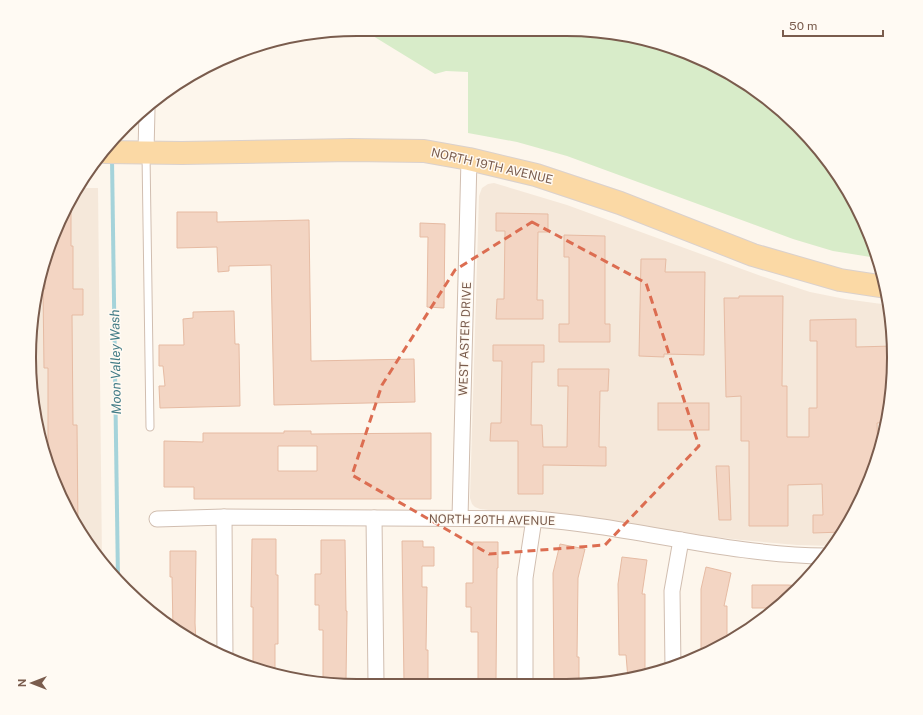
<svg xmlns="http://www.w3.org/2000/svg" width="923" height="715" font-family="'Public Sans',sans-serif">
<rect width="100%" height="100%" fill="#fdf6ec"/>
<g fill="#f5e8da">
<polygon points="494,183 567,205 761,276 810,292 845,299 889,305 894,358 888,422 869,483 839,540 834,546 797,545 741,540 480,509 475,507 472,504 470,498 479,196 482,188 488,184"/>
<polygon points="77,188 98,188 102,562 84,540 46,463 29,358 40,273 73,193"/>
</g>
<polygon fill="#d8ecc9" points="363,29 587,30 671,46 765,97 839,175 869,232 877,258 833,251 793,239 567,156 517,142 468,133 468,72 446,71 435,74 373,36"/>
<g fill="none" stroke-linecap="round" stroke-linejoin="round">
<polyline stroke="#a5d3da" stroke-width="4" points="112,159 118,581"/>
</g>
<g fill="#f3d5c3" stroke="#e6bba3" fill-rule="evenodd">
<polygon points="71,199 71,246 73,246 73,289 83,289 83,315 72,315 73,425 77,425 78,527 46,463 46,458 48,458 48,368 44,368 43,289 45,289 45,262"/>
<polygon points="177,212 217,212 217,222 309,220 311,361 414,359 415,402 274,405 271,265 229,266 229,271 218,272 217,247 177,248"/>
<polygon points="496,213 548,214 548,232 538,232 537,300 543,300 543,319 496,319 497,299 504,299 505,231 496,231"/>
<polygon points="420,223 445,224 444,308 427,307 428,237 420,237"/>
<polygon points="564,235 605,236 605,324 610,324 610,342 559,342 559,324 569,324 569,257 564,257"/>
<polygon points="641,259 666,259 665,272 705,272 704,355 664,354 664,357 639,356"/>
<polygon points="739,296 783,296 782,386 787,386 787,437 809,437 809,408 817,408 817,341 810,341 810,320 856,319 856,347 893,346 894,358 888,422 877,423 878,454 869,483 843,532 813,533 813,515 823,515 822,484 788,485 788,526 749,526 749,441 741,441 741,396 726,397 724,298 739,298"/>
<polygon points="234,311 235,344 239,344 240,406 160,408 159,386 165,386 163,366 159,366 159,345 184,345 183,319 193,318 193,312"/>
<polygon points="493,345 544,345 544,362 532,362 531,425 542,425 543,447 567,447 568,386 558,386 558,369 609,369 608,391 600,391 599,447 606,447 606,466 543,465 543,494 518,494 518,441 490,441 491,423 501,423 502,361 493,361"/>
<rect x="658" y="403" width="51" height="27"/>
<path d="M284,431H311V434L431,433V499H194V487H164V441L203,442V433H284ZM278,446H317V471H278Z"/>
<polygon points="716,466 729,466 731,520 719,520"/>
<polygon points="252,539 276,539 276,575 278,575 278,644 275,644 275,673 253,667 253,607 251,607"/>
<polygon points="321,540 345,540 346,611 347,611 346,680 323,680 323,630 319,630 319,605 315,605 315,574 321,574"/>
<polygon points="402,541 423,541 423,547 434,547 434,566 422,566 422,587 427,587 426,650 428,650 428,683 404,683"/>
<polygon points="473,542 498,542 498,568 497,568 496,680 478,680 478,632 471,632 471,607 466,607 466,583 473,583"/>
<polygon points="560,544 585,549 578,578 577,657 579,657 579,683 554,683 553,573"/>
<polygon points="170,551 196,551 195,623 196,642 173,629 172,577 170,577"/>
<polygon points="622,557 647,560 642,594 645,594 645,675 628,679 626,655 619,655 618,584"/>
<polygon points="706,567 731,573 724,606 727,606 727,641 701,654 701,589"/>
<polygon points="752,585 788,585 801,586 775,608 752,608"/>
</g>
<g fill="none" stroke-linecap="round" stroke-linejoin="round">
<defs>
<polyline id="service" points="146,154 150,427"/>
<g id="minor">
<polyline points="146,152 147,109"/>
<polyline points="224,517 225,658"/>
<polyline points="374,518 376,683"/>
<polyline points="460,518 469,159"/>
<path d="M157,519L224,517L534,519C632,526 727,555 825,556"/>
<polyline points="673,668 672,591 681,540"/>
<polyline points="525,683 525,578 534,519"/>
</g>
<polyline id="primary" points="105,152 182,153 351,150 424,151 469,159 536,175 620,203 753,255 840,280 886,287"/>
</defs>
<use href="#service" stroke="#d1beb0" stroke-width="9"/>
<use href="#minor" stroke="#d1beb0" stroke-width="17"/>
<use href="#primary" stroke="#dad1cd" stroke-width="24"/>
<use href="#service" stroke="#fff" stroke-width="7"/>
<use href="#minor" stroke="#fff" stroke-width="15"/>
<use href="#primary" stroke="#fbd9a5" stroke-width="22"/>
</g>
<path fill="none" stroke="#dc6d51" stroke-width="3" stroke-dasharray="8 5" stroke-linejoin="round" d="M532,222L646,283L699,446L605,545L489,554L352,475L382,385L455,270Z"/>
<g text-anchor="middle" stroke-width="3" stroke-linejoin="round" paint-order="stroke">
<g font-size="12" fill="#7a5c4d" stroke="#fffaf3">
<text transform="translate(492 166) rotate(13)" y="4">NORTH 19TH AVENUE</text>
<text transform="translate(465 339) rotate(-88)" y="4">WEST ASTER DRIVE</text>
<text transform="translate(492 520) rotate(1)" y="4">NORTH 20TH AVENUE</text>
</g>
<g font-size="13" font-style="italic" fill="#437c86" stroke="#fffaf3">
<text transform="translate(115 362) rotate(-91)" y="5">Moon Valley Wash</text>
</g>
</g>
<path d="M0 0H923V715H0ZM357 36H566A321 321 0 0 1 887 357V358A321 321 0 0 1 566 679H357A321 321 0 0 1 36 358V357A321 321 0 0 1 357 36Z" fill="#fffaf3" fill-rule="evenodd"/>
<path fill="none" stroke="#7a5c4d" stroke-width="2" d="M357 36H566A321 321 0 0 1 887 357V358A321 321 0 0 1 566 679H357A321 321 0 0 1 36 358V357A321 321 0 0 1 357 36Z"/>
<g transform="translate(32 683) rotate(270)" stroke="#fffaf3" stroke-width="3" paint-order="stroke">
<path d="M0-3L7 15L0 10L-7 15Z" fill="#7a5c4d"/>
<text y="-6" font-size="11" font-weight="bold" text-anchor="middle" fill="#7a5c4d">N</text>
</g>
<path d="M783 30v6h100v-6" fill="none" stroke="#7a5c4d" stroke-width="2"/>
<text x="789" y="30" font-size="12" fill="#7a5c4d" stroke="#fffaf3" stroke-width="3" paint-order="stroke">50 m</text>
</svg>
